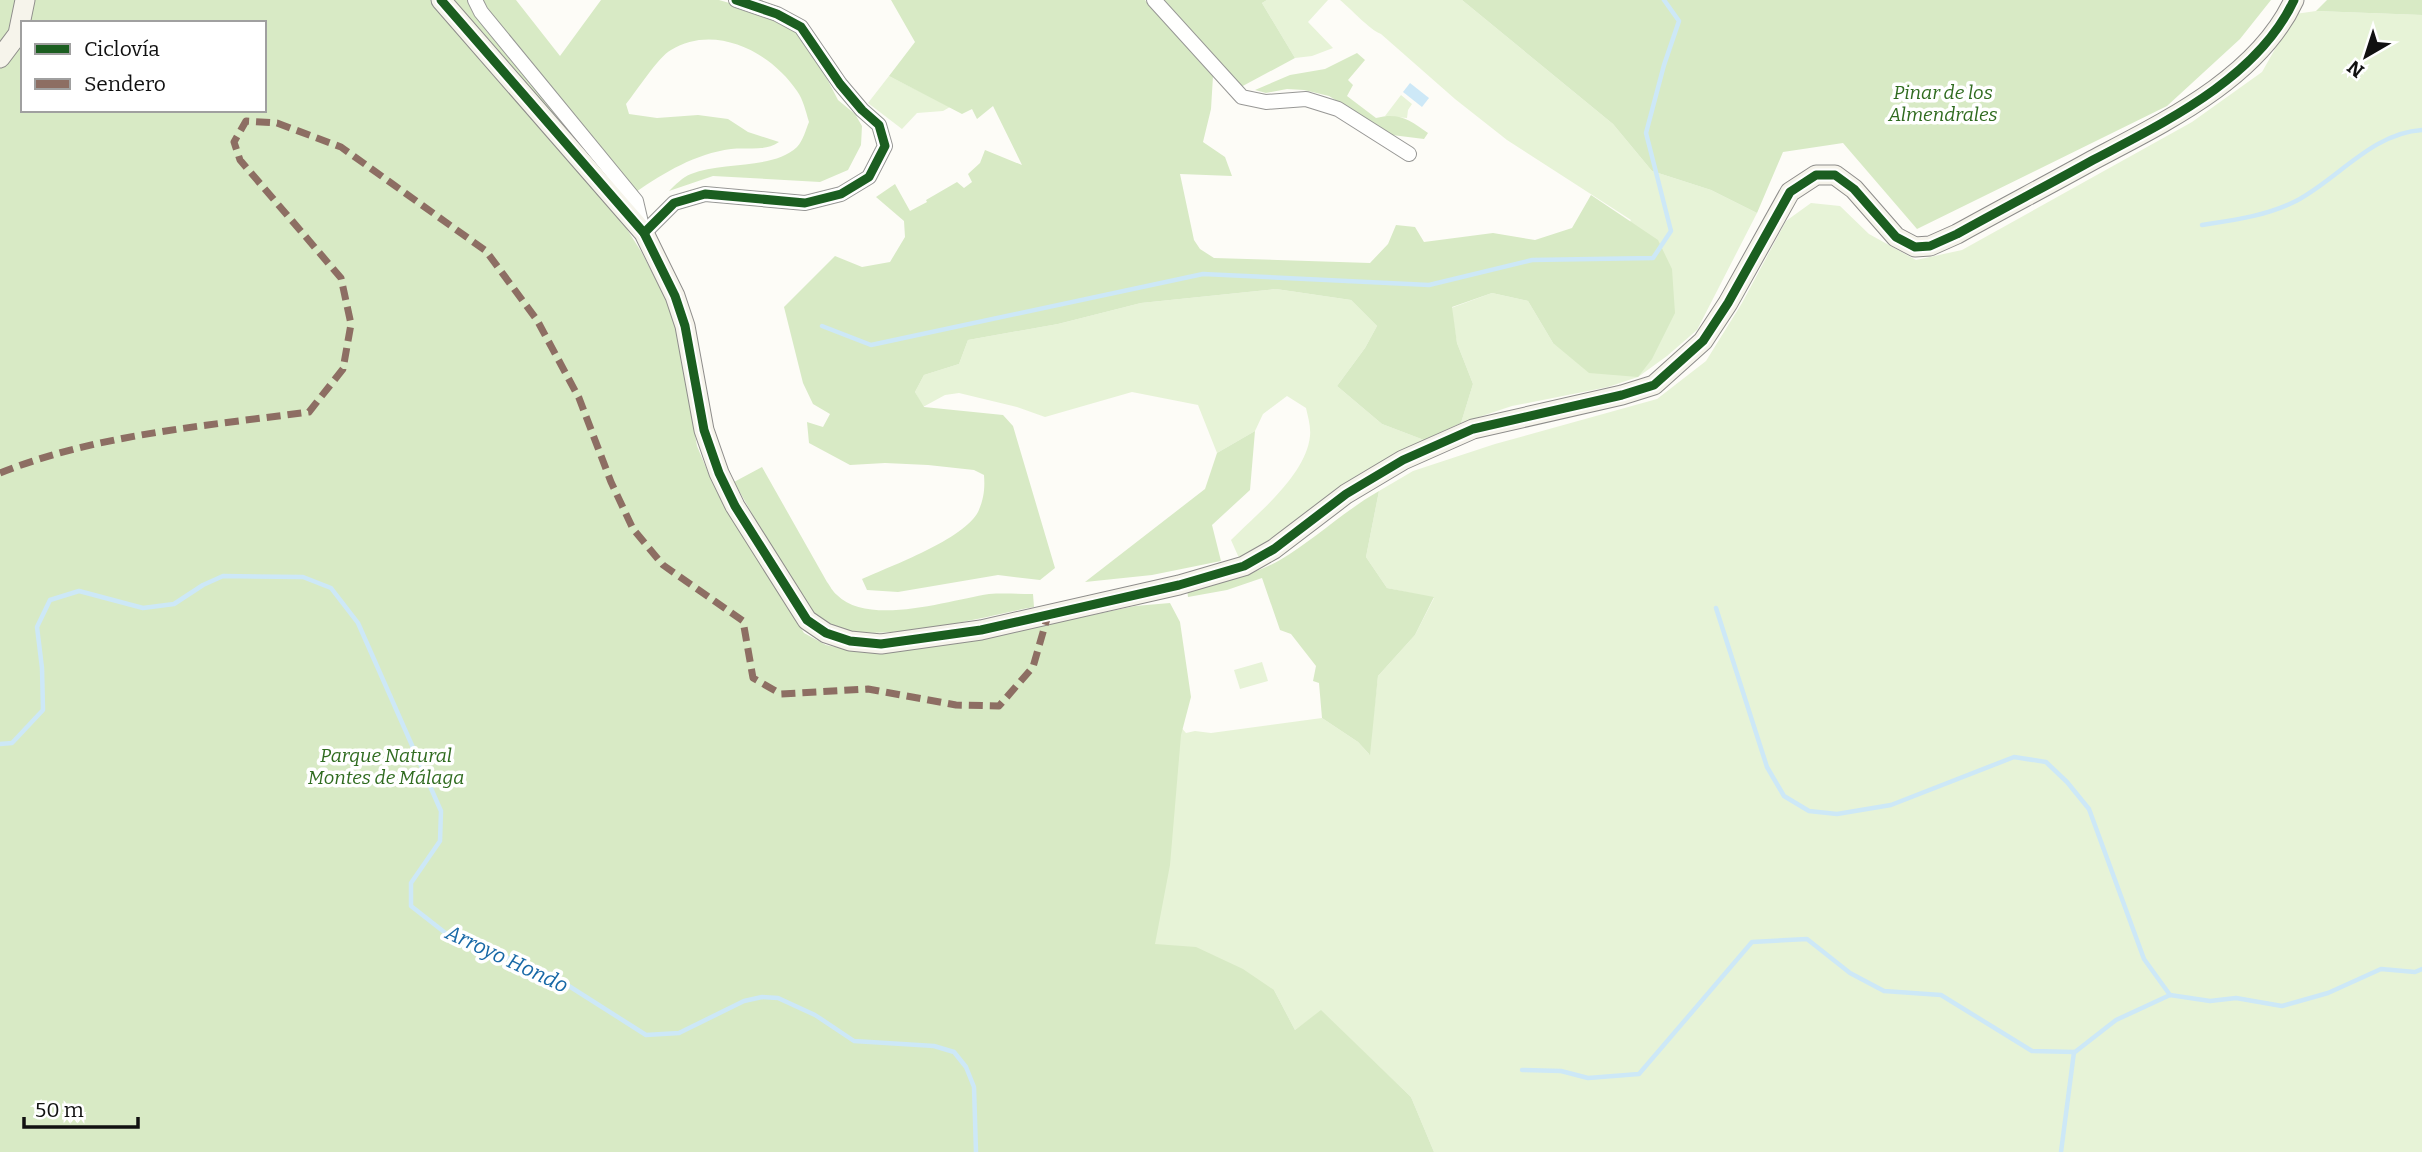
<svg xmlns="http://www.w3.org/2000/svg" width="2422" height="1152" font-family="Bitter,serif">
<rect width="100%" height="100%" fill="#fdfcf7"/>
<g fill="#e7f3d7">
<polygon points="1267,0 1328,0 1308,22 1333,48 1312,56 1295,58 1262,3"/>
<path d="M1340,0H1462L1613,124L1652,171L1711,190L1757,213L1697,330L1667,356L1638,377L1608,387L1512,406L1461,423L1473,384L1457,343L1451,308L1492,293L1528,301L1553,343L1631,220L1507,140L1455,99L1381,34C1370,30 1351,9 1340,0Z"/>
<polygon points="2316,11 2422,15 2422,1152 1434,1152 1411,1097 1321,1011 1295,1030 1274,990 0,1152 0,83 23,110 264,110 809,697 1137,677 1186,733 1195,731 1211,733 1322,718 1358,742 1369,754 1378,676 1415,635 1434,598 1387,588 1366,557 1379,491 1413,471 1495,444 1657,399 1706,361 1742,303 1786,221 1811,203 1840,206 1869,234 1916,260 1962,250 2192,122 2262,72 2295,14"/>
<polygon points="889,76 950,107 943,111 917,113 902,129 868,103"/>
<polygon points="1401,95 1412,104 1408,110 1407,118 1385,116"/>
<path d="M1276,289L1351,300L1377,326L1365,348L1337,386L1382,424L1424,440L1361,473L1272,540L1239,558L1231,540C1258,513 1306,475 1310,436C1311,427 1308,417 1306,408L1287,396L1263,414L1255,431L1217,453L1198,405L1132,392L1045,417L1017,407L959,393L945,395L923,407L915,392L924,375L959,364L968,340L1058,324L1141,303Z"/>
<polygon points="1262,662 1268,681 1240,689 1234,670"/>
</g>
<g fill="#d8eac5" fill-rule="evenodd">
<path d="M0,0H467L478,19L630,202L620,218L642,253L674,315L697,446L712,482L804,633L826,645L859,652L899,650L1016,631L1135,606L1170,603L1180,622L1191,697L1181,735L1170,865L1155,944L1196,947L1243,969L1274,990L1295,1030L1321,1010L1411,1097L1434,1152H0ZM23,23H264V110H23Z"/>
<path d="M483,0H516L560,56L601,0H719L764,13L795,32L823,71L838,100L855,114L862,126L861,145L848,170L820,182L713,176L669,191C675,185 683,177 691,174C722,161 773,170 797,147C803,141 806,129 809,122C806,112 803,99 797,91C771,52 715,23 671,50C659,56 636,92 626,104L629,114L657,118L698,115L728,119L748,132L779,142C764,152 749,147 731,149C695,154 665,172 636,192L495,21Z"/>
<path d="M891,0H1145L1213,76L1211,109L1203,142L1225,157L1232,176L1180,174L1194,240L1200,249L1214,258L1370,263L1388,244L1396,225L1415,227L1424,242L1493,233L1535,240L1572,228L1591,195L1658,240L1672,269L1675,313L1652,359L1638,377L1589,373L1553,343L1528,301L1492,293L1452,307L1457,343L1473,384L1461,423L1424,440L1382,424L1337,386L1365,348L1377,326L1351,300L1276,289L1141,303L1058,324L968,340L959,364L924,375L915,392L924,407L1003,415L1013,426L1055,568L1040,580L998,575L898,592L867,590L862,579C891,566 964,539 978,512C984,499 985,488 984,475L974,470L928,465L885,463L850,465L809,443L807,422L823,427L830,414L813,404L803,383L784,307L835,256L862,267L890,262L905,237L904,221L876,197L895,184L910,211L927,202L926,200L957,182L964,188L972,182L968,174L980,163L985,150L1022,165L993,106L977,119L972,109L962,114L889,76L915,42Z"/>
<polygon points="1163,0 1267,0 1262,3 1295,58 1239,88"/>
<polygon points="1462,0 2271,0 2240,39 2167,106 1917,229 1843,143 1783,152 1757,213 1711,190 1652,171 1613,124"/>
<polygon points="2327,0 2422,0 2422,15 2316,11"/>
<path d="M1357,53L1365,60L1348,80L1353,85L1347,96L1376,118C1399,112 1410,120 1428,133L1424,139L1392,135L1329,96L1304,90L1287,89L1266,93L1255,90L1290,75L1325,69Z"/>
<polygon points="1255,431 1250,490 1212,525 1221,561 1152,575 1085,582 1205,489 1217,453"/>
<path d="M762,467L827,582C830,586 833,592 837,595C869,627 950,600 989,594C1003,593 1019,594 1033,594L1034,607C984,616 859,652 819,619C802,604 790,580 779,561C764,535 749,508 734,482Z"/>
<path d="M1379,491L1366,557L1387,588L1434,597L1415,635L1378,676L1370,755L1358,742L1322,718L1319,683L1313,681L1316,666L1291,634L1280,630L1262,578L1227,590L1188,597L1187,589C1218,582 1252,576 1280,560C1314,540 1344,511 1379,491Z"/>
</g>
<polygon fill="#cde8f7" points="1410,83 1429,98 1422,107 1403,92"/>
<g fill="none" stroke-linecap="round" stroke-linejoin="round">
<g stroke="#cde8f7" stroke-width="4.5">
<path d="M2202,225C2234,220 2266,216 2296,201C2338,179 2372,133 2422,130"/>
<polyline points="822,326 871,345 1203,274 1429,285 1532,260 1653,258 1671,231 1646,133 1664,65 1679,21 1664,0"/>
<polyline points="1716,608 1767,767 1784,796 1809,811 1837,814 1891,805 2014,757 2046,762 2067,782 2089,809 2144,959 2170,995"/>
<polyline points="0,744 12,743 43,710 42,668 37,627 50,600 79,591 143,608 174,604 203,585 223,576 303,577 331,588 358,623 441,811 440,841 411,883 411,906 448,935 550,974 646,1035 679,1033 744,1001 762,997 778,998 815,1015 854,1041 934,1046 954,1052 966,1067 974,1087 976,1152"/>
<polyline points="1522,1070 1561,1071 1588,1078 1639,1074 1752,942 1807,939 1850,973 1884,991 1941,995 2032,1051 2075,1052 2116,1020 2170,995 2210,1001 2236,998 2282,1006 2328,993 2381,969 2415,972 2422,969"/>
<polyline points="2061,1152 2074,1052"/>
</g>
<defs>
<g id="street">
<polyline points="475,0 481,12 636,201 643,231"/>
<polyline points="1154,0 1242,97 1266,102 1306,99 1338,109 1409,154"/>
<polyline points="644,233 674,203 705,194 805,203 841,194 869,177 885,146 879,125 862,110 840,84 801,27 777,14 736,0"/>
</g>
<g id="secondary">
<path d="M441,0L644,233L675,296L685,326L704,430L719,473L735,506L807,620L826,633L850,641L881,644L981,630L1179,585L1244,566L1274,549L1346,494L1403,460L1473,429L1622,395L1654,385L1703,341L1728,303L1790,192L1816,175H1835L1854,189L1896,237L1915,247L1930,246L1957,234C2002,209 2048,185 2093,160C2165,122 2258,78 2294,0"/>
<polyline points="0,58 18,34 25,0"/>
</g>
</defs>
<use href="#street" stroke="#979795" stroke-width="16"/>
<use href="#secondary" stroke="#8e8d8b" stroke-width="21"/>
<use href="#street" stroke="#fffffe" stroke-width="14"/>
<use href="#secondary" stroke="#f6f4eb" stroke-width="19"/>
<path stroke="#8d6e63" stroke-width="7" stroke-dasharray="14 7" stroke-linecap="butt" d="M0,473C97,434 206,426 309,412L343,369L351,324L341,278L240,160L234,142L246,121L277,123L341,147L486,251L537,320L579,398L611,482L633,529L663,565L743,621L753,678L781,694L868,689L956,705L999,706L1033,667L1048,615"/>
<defs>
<g id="cycleway">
<path d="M441,0L644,233L675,296L685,326L704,430L719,473L735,506L807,620L826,633L850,641L881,644L981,630L1179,585L1244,566L1274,549L1346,494L1403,460L1473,429L1622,395L1654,385L1703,341L1728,303L1790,192L1816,175H1835L1854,189L1896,237L1915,247L1930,246L1957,234C2002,209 2048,185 2093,160C2165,122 2258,78 2294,0"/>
<polyline points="644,233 674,203 705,194 805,203 841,194 869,177 885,146 879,125 862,110 840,84 801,27 777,14 736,0"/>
</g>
</defs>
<use href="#cycleway" stroke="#fff" stroke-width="13"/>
<use href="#cycleway" stroke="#1b5e20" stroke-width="9"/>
</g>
<g text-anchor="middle" stroke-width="7" stroke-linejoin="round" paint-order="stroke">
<g font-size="19" font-style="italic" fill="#2f6b1f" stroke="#fff">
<text x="1943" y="99">Pinar de los<tspan x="1943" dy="22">Almendrales</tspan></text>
<text x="386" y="762">Parque Natural<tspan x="386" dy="22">Montes de Málaga</tspan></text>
</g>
<g font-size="21" font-style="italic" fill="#1768a6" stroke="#fff">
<text transform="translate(507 959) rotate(25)" y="7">Arroyo Hondo</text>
</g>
</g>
<rect x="21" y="21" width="245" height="91" fill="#ffffff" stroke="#a0a0a0" stroke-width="2"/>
<rect x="35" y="44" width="35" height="10" fill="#1b5e20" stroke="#a0a0a0" stroke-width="2"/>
<text x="84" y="56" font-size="21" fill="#111111">Ciclovía</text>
<rect x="35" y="79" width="35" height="10" fill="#8d6e63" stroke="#a0a0a0" stroke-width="2"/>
<text x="84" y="91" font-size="21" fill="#111111">Sendero</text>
<g transform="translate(2366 56) rotate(219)" stroke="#ffffff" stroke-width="5" paint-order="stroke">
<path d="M0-5L12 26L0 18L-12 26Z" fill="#111111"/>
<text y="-10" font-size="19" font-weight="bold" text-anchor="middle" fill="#111111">N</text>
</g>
<path d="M24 1117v10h114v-10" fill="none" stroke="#111111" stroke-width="3.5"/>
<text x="35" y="1117" font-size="21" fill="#111111" stroke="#ffffff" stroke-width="5" paint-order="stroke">50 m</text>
</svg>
